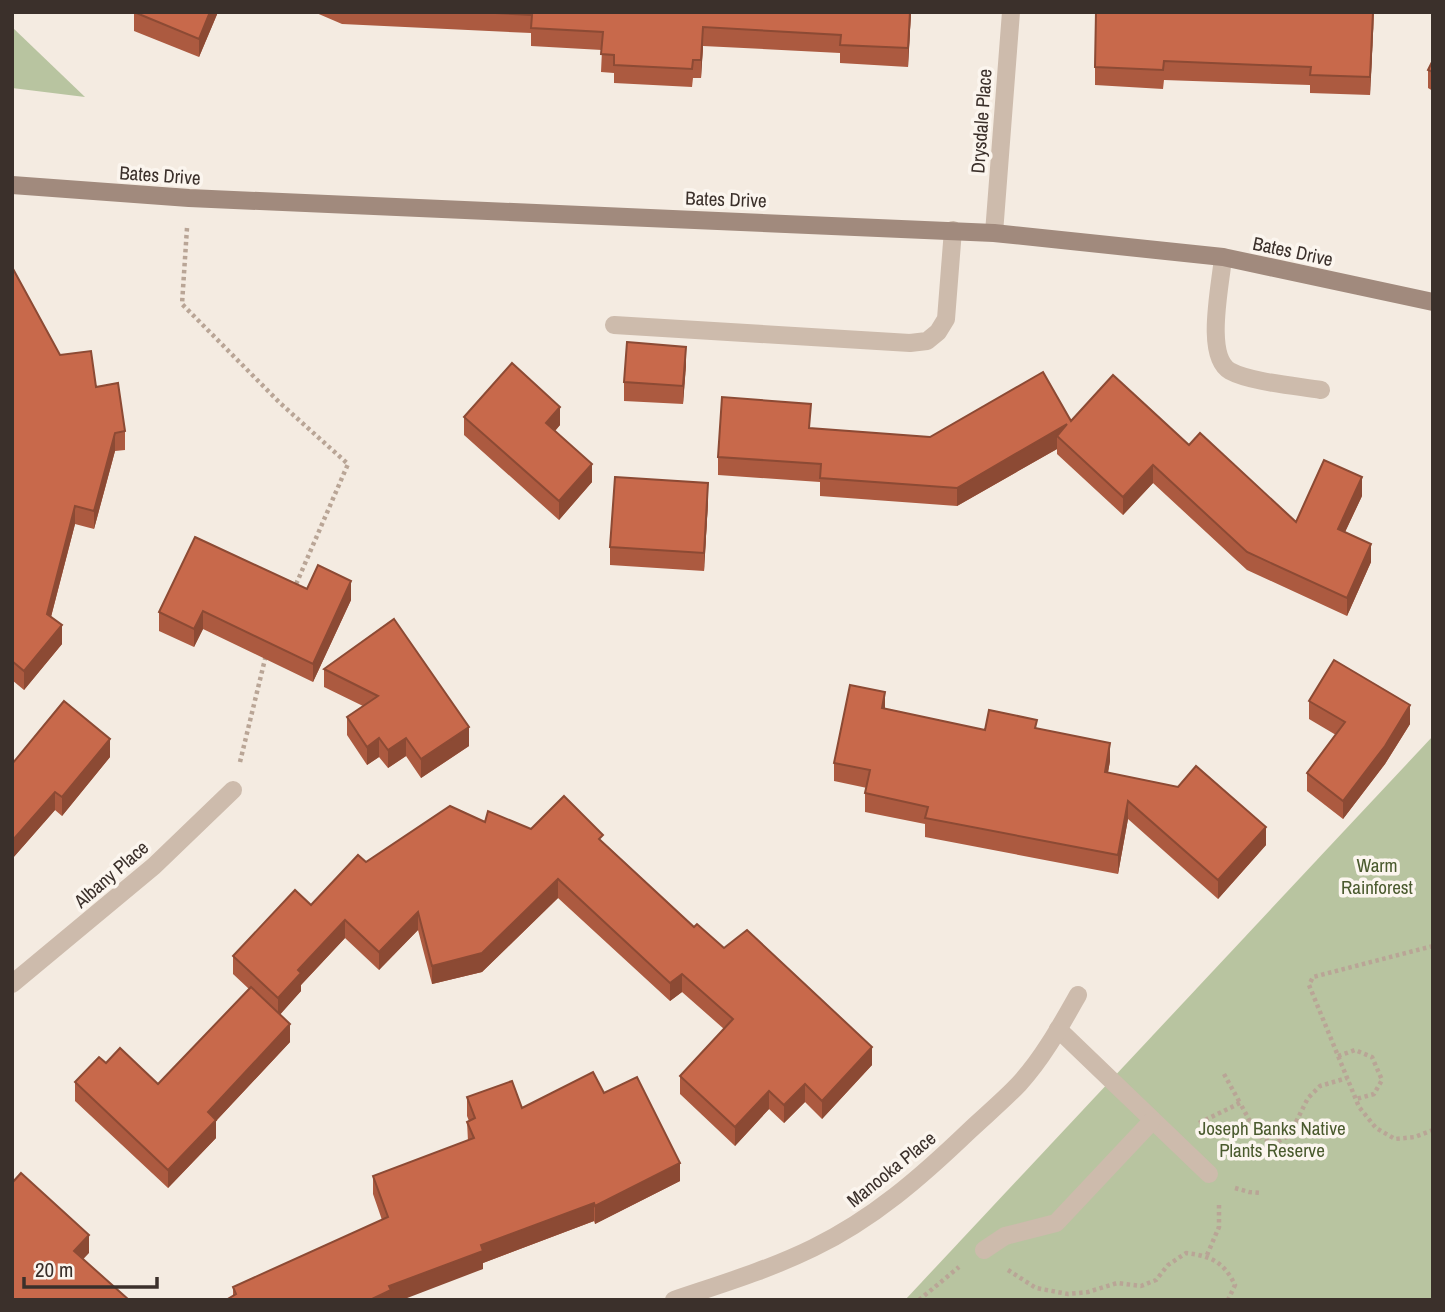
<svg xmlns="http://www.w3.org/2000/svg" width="1445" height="1312" font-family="'Archivo Narrow',sans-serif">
<rect width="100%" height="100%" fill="#f4ebe1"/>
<g fill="#b8c4a0">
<polygon points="12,27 85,97 12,88"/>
<polygon points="1433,736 1433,1300 905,1300"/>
</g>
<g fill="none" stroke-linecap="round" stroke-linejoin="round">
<g stroke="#b9a596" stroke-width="4.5" stroke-dasharray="3.5 3.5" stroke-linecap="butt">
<polyline points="187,228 182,304 280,403 348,464 294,589"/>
<polyline points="240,762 266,655"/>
<polyline points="1433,946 1313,977 1309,985 1359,1107 1376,1128 1395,1139 1415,1137 1433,1130"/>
<polyline points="1338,1056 1355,1050 1372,1057 1382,1080 1374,1094 1356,1099"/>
<polyline points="1224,1074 1240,1103"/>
<polyline points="1199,1123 1240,1103 1258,1136 1274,1143 1289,1136 1308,1098 1320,1086 1347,1078"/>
<polyline points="1235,1188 1249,1192 1262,1193"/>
<polyline points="1207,1255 1219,1227 1219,1204"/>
<path d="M1008,1270L1036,1288L1068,1294L1088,1292L1117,1283L1141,1286L1156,1280L1168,1265L1186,1253C1211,1256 1224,1262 1235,1285L1228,1300"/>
<polyline points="919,1300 959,1267"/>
</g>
<g stroke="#cdbbac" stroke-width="18">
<path d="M1223,257C1221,284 1204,356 1230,371C1250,382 1297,386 1321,390"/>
<polyline points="614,325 910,343 927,341 938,332 946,319 953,230"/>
<polyline points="1058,1029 1209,1174"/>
<polyline points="984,1250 1005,1236 1056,1223 1152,1121"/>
</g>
<g stroke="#cdbbac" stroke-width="18">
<polyline points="994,233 1011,12"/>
<polyline points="12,984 154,866 233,790"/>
<path d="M674,1300C721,1284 768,1270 813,1248C873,1219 921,1177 969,1131C986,1115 1004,1100 1019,1084C1043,1058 1061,1025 1078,995"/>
</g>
<polyline stroke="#a18a7d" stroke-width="18" points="12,185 189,198 994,233 1223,257 1433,302"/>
</g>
<g fill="#ac5a40">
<polygon points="134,12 218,12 199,57 134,31"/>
<polygon points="314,12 911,12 908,67 840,63 840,53 703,46 701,78 693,78 692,87 614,83 614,73 601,72 602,50 531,46 531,33 342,24"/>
<polygon points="1374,12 1370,95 1310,93 1310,85 1164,80 1163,89 1095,85 1095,67"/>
<polygon points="1433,60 1433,91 1428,88 1428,70"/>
<polygon points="12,267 60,355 96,387 125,431 125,450 115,451 94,529 75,524 51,617 62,644 24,690 12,680"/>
<polygon points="686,365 683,404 624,401 624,382"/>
<polygon points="464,417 560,425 555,431 592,482 559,520 464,435"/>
<polygon points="1071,421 1189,445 1296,522 1362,496 1345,532 1371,562 1347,616 1247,570 1153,483 1123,515 1057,454 1057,449 957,506 820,496 820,482 718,475 718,457 810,428 930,437"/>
<polygon points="708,502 704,571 610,565 610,547"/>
<polygon points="307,589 351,600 313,682 203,629 194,647 159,631 159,612"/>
<polygon points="394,619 469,746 421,778 406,756 388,768 379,757 367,765 347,735 347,717 363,706 324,687 324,669"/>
<polygon points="1309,701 1410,724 1385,764 1343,819 1307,791 1307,773 1336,735 1309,719"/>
<polygon points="885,709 985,730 1037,728 1110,761 1108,772 1266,845 1218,899 1128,819 1118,874 925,837 925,824 865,812 865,793 867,788 834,781 834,763"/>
<polygon points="110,757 62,816 55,810 12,859 12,764"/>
<polygon points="485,822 603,842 694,927 724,948 872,1065 822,1119 805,1102 784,1123 769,1109 735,1146 680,1094 680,1076 724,1029 682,992 670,1001 558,898 482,972 432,984 418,930 379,970 345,938 301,985 301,991 280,1014 290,1042 216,1121 216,1138 168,1188 75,1101 75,1082 106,1063 158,1084 249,989 233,974 233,956 311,905 366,862"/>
<polygon points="604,1093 680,1181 595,1224 594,1221 483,1263 483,1269 233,1296 233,1287 382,1220 373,1194 373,1176 468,1141 467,1122 469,1121 467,1116 467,1097 522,1108"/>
</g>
<g fill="#8c4a34">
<polygon points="210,12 218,12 199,57 199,39"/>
<polygon points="910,12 911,12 908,67 908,48"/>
<polygon points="1374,12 1370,95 1370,77"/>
<polygon points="703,27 703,46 701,78 701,60"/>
<polygon points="686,347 686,365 683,404 683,386"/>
<polygon points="560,407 560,425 546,441 546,423"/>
<polygon points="1067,424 1057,436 1057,449 957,506 957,488"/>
<polygon points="115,433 115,451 94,529 94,511"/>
<polygon points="592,464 592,482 559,520 559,501"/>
<polygon points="1153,465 1153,483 1123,515 1123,497"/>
<polygon points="1362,477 1362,496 1338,547 1338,529"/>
<polygon points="708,483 708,502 704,571 704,553"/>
<polygon points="75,506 75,524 47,632 47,614"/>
<polygon points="1371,544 1371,562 1347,616 1347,598"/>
<polygon points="351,581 351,600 313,682 313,664"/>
<polygon points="203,611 203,629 194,647 194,629"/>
<polygon points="62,625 62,644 24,690 24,671"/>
<polygon points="885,692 885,710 882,708"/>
<polygon points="1410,705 1410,724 1385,764 1343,819 1343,801"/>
<polygon points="469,727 469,746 421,778 421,759"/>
<polygon points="379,738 379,757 367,765 367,747"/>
<polygon points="406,738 406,756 388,768 388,750"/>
<polygon points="110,739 110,757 62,816 62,797"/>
<polygon points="1110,743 1110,761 1105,790 1105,772"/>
<polygon points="55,792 55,810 12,859 12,841"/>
<polygon points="1128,801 1128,819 1118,874 1118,855"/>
<polygon points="1266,827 1266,845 1218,899 1218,880"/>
<polygon points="558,879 558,898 482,972 432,984 432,966"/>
<polygon points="418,912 418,930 379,970 379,952"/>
<polygon points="345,920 345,938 301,985 301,991 278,1017 278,998 298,970"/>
<polygon points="682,974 682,992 670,1001 670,983"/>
<polygon points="290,1024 290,1042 216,1121 216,1138 168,1188 168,1170 208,1112"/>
<polygon points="872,1047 872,1065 822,1119 822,1101"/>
<polygon points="805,1084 805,1102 784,1123 784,1105"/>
<polygon points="769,1091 769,1109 735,1146 735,1127"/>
<polygon points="680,1163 680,1181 595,1224 595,1206"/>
<polygon points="594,1203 594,1221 483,1263 483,1269 402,1300 370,1300 389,1286 481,1245"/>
<polygon points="89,1235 89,1253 74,1269 74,1251"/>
</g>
<g fill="#c8694b" stroke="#8c4a34" stroke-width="2">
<polygon points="134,12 210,12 199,39"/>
<polygon points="476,12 910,12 908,48 840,45 841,35 703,27 701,60 693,60 692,69 614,65 614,55 601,54 603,32 531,28 532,15"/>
<polygon points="1096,12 1373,12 1370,77 1310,75 1311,67 1164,61 1163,70 1095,67"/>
<polygon points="1433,60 1433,72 1428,70"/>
<polygon points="12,267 60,355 91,351 96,387 118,383 125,431 115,433 94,511 75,506 47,614 62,625 24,671 12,661"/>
<polygon points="627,342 686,347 683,386 624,382"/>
<polygon points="512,363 560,407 546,423 592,464 559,501 464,417"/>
<polygon points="1043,372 1071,421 1113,375 1189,445 1200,433 1296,522 1324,460 1362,477 1338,529 1371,544 1347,598 1247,552 1153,465 1123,497 1057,436 1067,424 957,488 820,478 821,464 718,457 722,397 811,404 809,428 930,437"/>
<polygon points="615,477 708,483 704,553 610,547"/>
<polygon points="195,537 307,589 318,565 351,581 313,664 203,611 194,629 159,612"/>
<polygon points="394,619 469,727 421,759 406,738 388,750 379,738 367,747 347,717 378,696 324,669"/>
<polygon points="1334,660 1410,705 1385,746 1343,801 1307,773 1345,722 1309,701"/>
<polygon points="850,685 885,692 882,708 985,730 989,710 1037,720 1035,728 1110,743 1105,772 1178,787 1196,766 1266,827 1218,880 1128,801 1118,855 925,818 928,807 865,793 870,770 834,763"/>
<polygon points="64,701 110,739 62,797 55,792 12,841 12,764"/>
<polygon points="564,796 603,835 599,839 694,927 697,924 724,948 747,930 872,1047 822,1101 805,1084 784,1105 769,1091 735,1127 680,1076 733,1019 682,974 670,983 558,879 482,953 432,966 418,912 379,952 345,920 298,970 301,973 278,998 233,956 295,890 311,905 358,855 366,862 450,806 485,822 488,811 531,829"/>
<polygon points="251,987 290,1024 208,1112 216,1120 168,1170 75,1082 99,1057 106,1063 120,1048 158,1084"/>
<polygon points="593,1072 604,1093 637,1077 680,1163 595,1206 594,1203 481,1245 483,1251 389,1286 391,1290 370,1300 226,1300 236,1294 233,1287 388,1217 373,1176 474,1138 467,1122 475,1118 467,1097 512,1081 522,1108"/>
<polygon points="21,1173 89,1235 74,1251 129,1300 12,1300 12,1183"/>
</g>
<g text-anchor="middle" stroke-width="7" stroke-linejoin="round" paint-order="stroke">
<g font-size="19" fill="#3b302b" stroke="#fbf5ee">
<text transform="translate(981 121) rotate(-86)" y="7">Drysdale Place</text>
<text transform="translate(160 175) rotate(4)" y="7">Bates Drive</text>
<text transform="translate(726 199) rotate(2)" y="7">Bates Drive</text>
<text transform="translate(1293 251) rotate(12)" y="7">Bates Drive</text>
<text transform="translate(111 874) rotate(-41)" y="7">Albany Place</text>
<text transform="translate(891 1169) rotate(-39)" y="7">Manooka Place</text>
</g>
<g font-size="19" fill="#4a5a2e" stroke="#fbf5ee">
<text x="1377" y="872">Warm<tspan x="1377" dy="22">Rainforest</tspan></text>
<text x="1272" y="1135">Joseph Banks Native<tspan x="1272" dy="22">Plants Reserve</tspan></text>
</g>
</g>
<rect width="1445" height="1312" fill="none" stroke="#3b302b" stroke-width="28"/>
<path d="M24 1277v10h133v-10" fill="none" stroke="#3b302b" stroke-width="3.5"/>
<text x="35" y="1277" font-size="21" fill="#3b302b" stroke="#fbf5ee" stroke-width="5" paint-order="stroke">20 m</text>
</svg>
